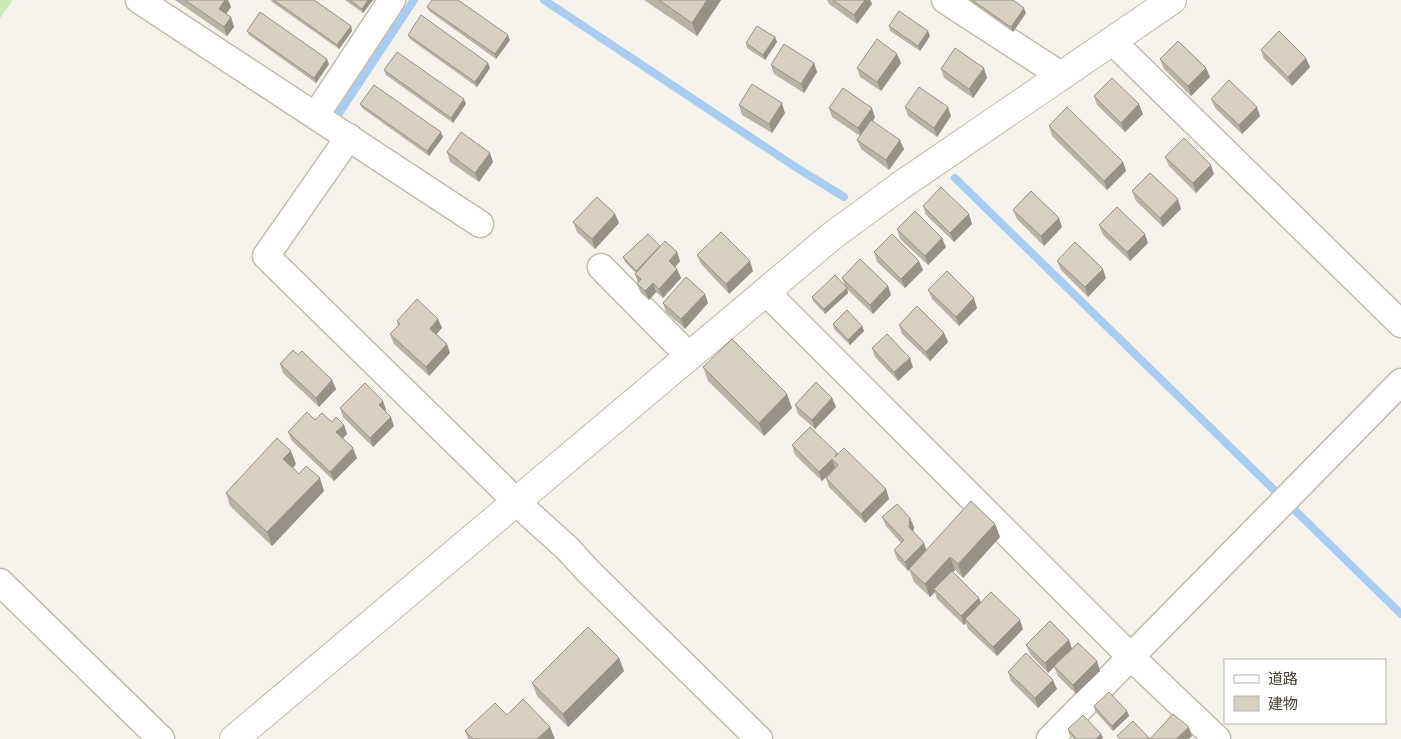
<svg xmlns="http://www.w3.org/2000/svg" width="1401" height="739" font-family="'PT Sans','Noto Sans JP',sans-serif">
<rect width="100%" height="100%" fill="#f5f3eb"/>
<polygon fill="#cce8b5" points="0,0 13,0 0,18"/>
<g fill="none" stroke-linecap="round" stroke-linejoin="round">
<g stroke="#a9cdf0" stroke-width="8">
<polyline points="544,0 794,166 844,197"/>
<polyline points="332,124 414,0"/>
<polyline points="955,178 1401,614"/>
</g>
<defs>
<g id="minor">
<polyline points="139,0 480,224"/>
<polyline points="945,0 1062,76"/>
<polyline points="1112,41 1401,324"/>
<polyline points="316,115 392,0"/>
<polyline points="349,137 266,256 527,512 567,548 588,571 759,739"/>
<polyline points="601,267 689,356"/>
<polyline points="766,292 1131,657 1217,739"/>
<polyline points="0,582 161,739"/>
<polyline points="1050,739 1401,382"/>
</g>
<polyline id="tertiary" points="234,739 832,236 900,186 1172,0"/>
</defs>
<use href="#minor" stroke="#c1bcad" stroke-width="29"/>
<use href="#tertiary" stroke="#c1bcad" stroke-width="30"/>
<use href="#minor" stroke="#fff" stroke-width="26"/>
<use href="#tertiary" stroke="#fff" stroke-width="28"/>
</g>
<g fill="#b9b3a5">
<polygon points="175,0 228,0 231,7 226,14 231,17 234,27 227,36"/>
<polygon points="271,0 314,0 351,26 352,31 339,49 272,2"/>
<polygon points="345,0 373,0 363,13"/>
<polygon points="644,0 721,0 697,36"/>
<polygon points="827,0 870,0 872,4 857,24 829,4"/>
<polygon points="968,0 1013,0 1026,13 1013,32"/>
<polygon points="427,7 510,40 496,59 429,11"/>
<polygon points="889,26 930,36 920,51 890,31"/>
<polygon points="247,31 329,64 316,83 249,35"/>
<polygon points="408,35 490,68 477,87 410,39"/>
<polygon points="775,37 777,42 765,60 747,48 746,43"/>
<polygon points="1261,50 1310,67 1292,86 1264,59"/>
<polygon points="897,54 901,63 881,91 860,77 857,68"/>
<polygon points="1160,59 1206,68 1210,77 1191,96 1164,69"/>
<polygon points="814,63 817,72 804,93 774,74 771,65"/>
<polygon points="941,69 987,78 973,98 944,78"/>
<polygon points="384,70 466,104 453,123 386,75"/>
<polygon points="1094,96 1143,114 1125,132 1097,105"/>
<polygon points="1211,99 1260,116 1242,134 1215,108"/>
<polygon points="360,104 443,137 429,156 362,108"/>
<polygon points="739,105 785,113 772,133 742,115"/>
<polygon points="905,107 951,116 937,137 908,116"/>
<polygon points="829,108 875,117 873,121 904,149 889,170 861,149 857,140 860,136 832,117"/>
<polygon points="1049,126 1123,162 1126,171 1107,190 1052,136"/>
<polygon points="447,152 493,162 479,182 450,162"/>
<polygon points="1165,157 1214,174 1196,193 1169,166"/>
<polygon points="1132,191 1181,209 1163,227 1136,201"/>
<polygon points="923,206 972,224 954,242 926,215"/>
<polygon points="1013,210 1062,227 1044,246 1017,219"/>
<polygon points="615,214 619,223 595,249 577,232 573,222"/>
<polygon points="1099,225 1148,243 1130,261 1103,235"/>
<polygon points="897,229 946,247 928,265 900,239"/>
<polygon points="660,246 677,252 680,261 675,267 677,269 681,278 663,298 656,292 649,300 641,293 637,284 638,283 635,274 636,273 625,262 623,257"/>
<polygon points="874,252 923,270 905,288 877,262"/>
<polygon points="697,255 753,271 729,294 701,264"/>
<polygon points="1057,261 1106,278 1088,297 1061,270"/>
<polygon points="842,278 888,286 891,295 873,314 847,289 848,293 825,314 813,301 812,297 845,286"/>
<polygon points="928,290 977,308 959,326 932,299"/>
<polygon points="663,303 708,303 685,329 666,312"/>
<polygon points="438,319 442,328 436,334 447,344 450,353 429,376 394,344 390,334 398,326 397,321"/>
<polygon points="833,324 862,326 864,331 850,345 834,329"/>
<polygon points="899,325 944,333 948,342 930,361 902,334"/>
<polygon points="872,348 913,367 898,381 875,357"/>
<polygon points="298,355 332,380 336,389 319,407 283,373 280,364"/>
<polygon points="703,367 792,408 764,436 708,381"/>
<polygon points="832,398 836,407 815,429 798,414 795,405"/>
<polygon points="383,401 386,410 385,411 394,426 373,447 343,417 340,408"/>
<polygon points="315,420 344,425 347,434 343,438 357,458 334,481 292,441 288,432"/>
<polygon points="792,445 837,453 886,489 889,499 865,523 829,487 826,478 835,468 822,481 795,455"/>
<polygon points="296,464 293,468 299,474 324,491 272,546 230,506 226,493"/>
<polygon points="882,517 910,518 914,527 913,532 926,550 995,524 1000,537 963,578 955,570 953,572 981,602 1023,629 997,656 968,629 966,623 964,625 937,599 935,592 930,597 914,582 909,569 908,571 897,559 894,550 901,543 886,526"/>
<polygon points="1069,640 1072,649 1100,671 1076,694 1058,676 1054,667 1048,673 1030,654 1026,645"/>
<polygon points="619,658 624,671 568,727 537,696 532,683"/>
<polygon points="1008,672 1057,689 1038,708 1011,681"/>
<polygon points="1094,706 1127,711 1129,716 1113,731 1095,711"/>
<polygon points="1068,729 1101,734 1103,738 1074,739 1069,734"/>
<polygon points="465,731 473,739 468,739"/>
</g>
<g fill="#969286">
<polygon points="225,0 228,0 231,7 223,18 219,9"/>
<polygon points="368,0 373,0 363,13 362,9"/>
<polygon points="707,0 721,0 697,36 692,23"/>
<polygon points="865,0 870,0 872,4 857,24 854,15"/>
<polygon points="1024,8 1026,13 1013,32 1011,27"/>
<polygon points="231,17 234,27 227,36 224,27"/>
<polygon points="351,26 352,31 339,49 337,45"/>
<polygon points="928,31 930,36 920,51 918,46"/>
<polygon points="508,35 510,40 496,59 495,54"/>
<polygon points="775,37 777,42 765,60 763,55"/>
<polygon points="897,54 901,63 881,91 877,82"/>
<polygon points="1306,58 1310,67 1292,86 1288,77"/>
<polygon points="327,59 329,64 316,83 314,78"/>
<polygon points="488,63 490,68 477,87 475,82"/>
<polygon points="814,63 817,72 804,93 801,84"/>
<polygon points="984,68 987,78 973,98 969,89"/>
<polygon points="1206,68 1210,77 1191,96 1188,86"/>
<polygon points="464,99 466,104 453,123 451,118"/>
<polygon points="782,103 785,113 772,133 769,124"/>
<polygon points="1139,104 1143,114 1125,132 1121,123"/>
<polygon points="948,107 951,116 937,137 934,128"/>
<polygon points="1257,107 1260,116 1242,134 1239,125"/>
<polygon points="872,108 875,117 861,137 858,128"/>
<polygon points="441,132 443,137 429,156 427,151"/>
<polygon points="900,140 904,149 889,170 886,160"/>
<polygon points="490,153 493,162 479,182 475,173"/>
<polygon points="1123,162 1126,171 1107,190 1104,181"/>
<polygon points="1211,165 1214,174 1196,193 1193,183"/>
<polygon points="1178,199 1181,209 1163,227 1160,218"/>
<polygon points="615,214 619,223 595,249 592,239"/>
<polygon points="969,214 972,224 954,242 950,233"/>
<polygon points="1059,218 1062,227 1044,246 1041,236"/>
<polygon points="1145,234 1148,243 1130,261 1127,252"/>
<polygon points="942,238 946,247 928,265 925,256"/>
<polygon points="677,252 680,261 672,270 669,261"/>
<polygon points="750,261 753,271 729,294 726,284"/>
<polygon points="919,261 923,270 905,288 901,279"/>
<polygon points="677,269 681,278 663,298 659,289"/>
<polygon points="1103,269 1106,278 1088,297 1085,287"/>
<polygon points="653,283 656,292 649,300 645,291"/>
<polygon points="888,286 891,295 873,314 870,305"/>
<polygon points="847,288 848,293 825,314 824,309"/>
<polygon points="705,294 708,303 685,329 681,319"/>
<polygon points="974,298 977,308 959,326 956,317"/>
<polygon points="438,319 442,328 433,338 430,329"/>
<polygon points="862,326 864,331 850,345 848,340"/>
<polygon points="944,333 948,342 930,361 926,352"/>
<polygon points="447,344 450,353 429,376 426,367"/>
<polygon points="910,358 913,367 898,381 894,372"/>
<polygon points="332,380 336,389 319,407 316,398"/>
<polygon points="787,394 792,408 764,436 759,423"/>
<polygon points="832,398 836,407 815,429 812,420"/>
<polygon points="383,401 386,410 382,414 379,405"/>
<polygon points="391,417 394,426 373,447 370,438"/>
<polygon points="344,425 347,434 340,441 336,432"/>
<polygon points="353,448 357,458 334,481 330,472"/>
<polygon points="291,451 296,464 288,473 283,459"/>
<polygon points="832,459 835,468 822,481 819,472"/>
<polygon points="320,478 324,491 272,546 267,532"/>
<polygon points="886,489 889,499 865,523 861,514"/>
<polygon points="910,518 914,527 912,537 909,527"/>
<polygon points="995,524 1000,537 963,578 958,564"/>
<polygon points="924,543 927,552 908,571 905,562"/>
<polygon points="950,557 955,570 935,591 934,589 935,592 930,597 925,584"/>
<polygon points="979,598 983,607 965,619 966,623 964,625 961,616"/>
<polygon points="1020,620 1023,629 997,656 993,647"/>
<polygon points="1069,640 1072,649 1048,673 1045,663"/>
<polygon points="619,658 624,671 568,727 563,714"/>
<polygon points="1097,661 1100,671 1076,694 1073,685"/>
<polygon points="1053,680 1057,689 1038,708 1035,698"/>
<polygon points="1127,711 1129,716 1113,731 1112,726"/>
<polygon points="550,727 555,739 537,739"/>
<polygon points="1189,727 1192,736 1189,739 1176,739"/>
<polygon points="1101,734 1103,738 1102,739 1096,739"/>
</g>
<g fill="#d7d0c0" stroke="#969286">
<polygon points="185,0 225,0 219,9 231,17 224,27"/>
<polygon points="274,0 314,0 351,26 337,45"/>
<polygon points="350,0 368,0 362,9"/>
<polygon points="432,0 458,0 508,35 495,54 427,7"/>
<polygon points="659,0 707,0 692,23"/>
<polygon points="833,0 865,0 854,15"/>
<polygon points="972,0 1013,0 1024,8 1011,27"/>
<polygon points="899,11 928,31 918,46 889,26"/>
<polygon points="260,12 327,59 314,78 247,31"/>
<polygon points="421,15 488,63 475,82 408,35"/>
<polygon points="757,26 775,37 763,55 746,43"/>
<polygon points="1279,31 1306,58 1288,77 1261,50"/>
<polygon points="877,39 897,54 877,82 857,68"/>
<polygon points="1178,41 1206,68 1188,86 1160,59"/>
<polygon points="784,44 814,63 801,84 771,65"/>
<polygon points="955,48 984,68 969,89 941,69"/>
<polygon points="397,52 464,99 451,118 384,70"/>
<polygon points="1112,78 1139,104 1121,123 1094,96"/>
<polygon points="1229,80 1257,107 1239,125 1211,99"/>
<polygon points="752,84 782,103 769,124 739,105"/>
<polygon points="374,85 441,132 427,151 360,104"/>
<polygon points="919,87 948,107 934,128 905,107"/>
<polygon points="843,88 872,108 858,128 829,108"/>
<polygon points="1067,107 1123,162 1104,181 1049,126"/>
<polygon points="871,120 900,140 886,160 857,140"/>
<polygon points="461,132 490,153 475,173 447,152"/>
<polygon points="1184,138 1211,165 1193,183 1165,157"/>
<polygon points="1150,173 1178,199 1160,218 1132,191"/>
<polygon points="941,187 969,214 950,233 923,206"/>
<polygon points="1031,191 1059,218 1041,236 1013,210"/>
<polygon points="597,197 615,214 592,239 573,222"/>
<polygon points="1117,207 1145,234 1127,252 1099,225"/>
<polygon points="915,211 942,238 925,256 897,229"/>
<polygon points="721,232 750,261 726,284 697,255"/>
<polygon points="648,234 660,246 636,271 623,257"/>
<polygon points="892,234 919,261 901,279 874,252"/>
<polygon points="665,241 677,252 669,261 677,269 659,289 653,283 645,291 637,284 641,279 635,274"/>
<polygon points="1075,242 1103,269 1085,287 1057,261"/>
<polygon points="860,259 888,286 870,305 842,278"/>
<polygon points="947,271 974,298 956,317 928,290"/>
<polygon points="835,275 847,288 824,309 812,297"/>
<polygon points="686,277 705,294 681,319 663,303"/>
<polygon points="417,299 438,319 430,329 447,344 426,367 390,334 400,324 397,321"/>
<polygon points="917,306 944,333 926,352 899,325"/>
<polygon points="847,310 862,326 848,340 833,324"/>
<polygon points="887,334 910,358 894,372 872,348"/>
<polygon points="732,339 787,394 759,423 703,367"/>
<polygon points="293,350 298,355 302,351 332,380 316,398 280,364"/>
<polygon points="816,382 832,398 812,420 795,405"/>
<polygon points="365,383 383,401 379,405 391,417 370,438 340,408"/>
<polygon points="307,412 315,420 322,413 332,422 336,417 344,425 336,432 353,448 330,472 288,432"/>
<polygon points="810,427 837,453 835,457 844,448 886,489 861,514 826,478 838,465 832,459 819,472 792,445"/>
<polygon points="277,438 291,451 283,459 299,474 306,466 320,478 267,532 226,493"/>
<polygon points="971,501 995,524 958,564 950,557 925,584 909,569"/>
<polygon points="897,504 910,518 909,527 924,543 905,562 894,550 904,540 882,517"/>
<polygon points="952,571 979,598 961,616 934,589"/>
<polygon points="991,592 1020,620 993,647 965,619"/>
<polygon points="1050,621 1069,640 1045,663 1026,645"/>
<polygon points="588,627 619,658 563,714 532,683"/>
<polygon points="1078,643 1097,661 1073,685 1054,666"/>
<polygon points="1026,653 1053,680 1035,698 1008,672"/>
<polygon points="1109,692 1127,711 1112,726 1094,706"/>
<polygon points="523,699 550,727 537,739 473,739 465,731 495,703 507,715"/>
<polygon points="1173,714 1189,727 1176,739 1150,739"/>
<polygon points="1083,715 1101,734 1096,739 1076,739 1068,729"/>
<polygon points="1133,721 1150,739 1120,739 1117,736"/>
</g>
<rect x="1224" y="659" width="162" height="65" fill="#ffffff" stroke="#b6b4af"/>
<rect x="1234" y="675" width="25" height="8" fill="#ffffff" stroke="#b6b4af"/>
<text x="1268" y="684" font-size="15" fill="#494438">道路</text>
<rect x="1234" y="696" width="25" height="15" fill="#d7d0c0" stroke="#b6b4af"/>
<text x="1268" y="709" font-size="15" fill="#494438">建物</text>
</svg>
